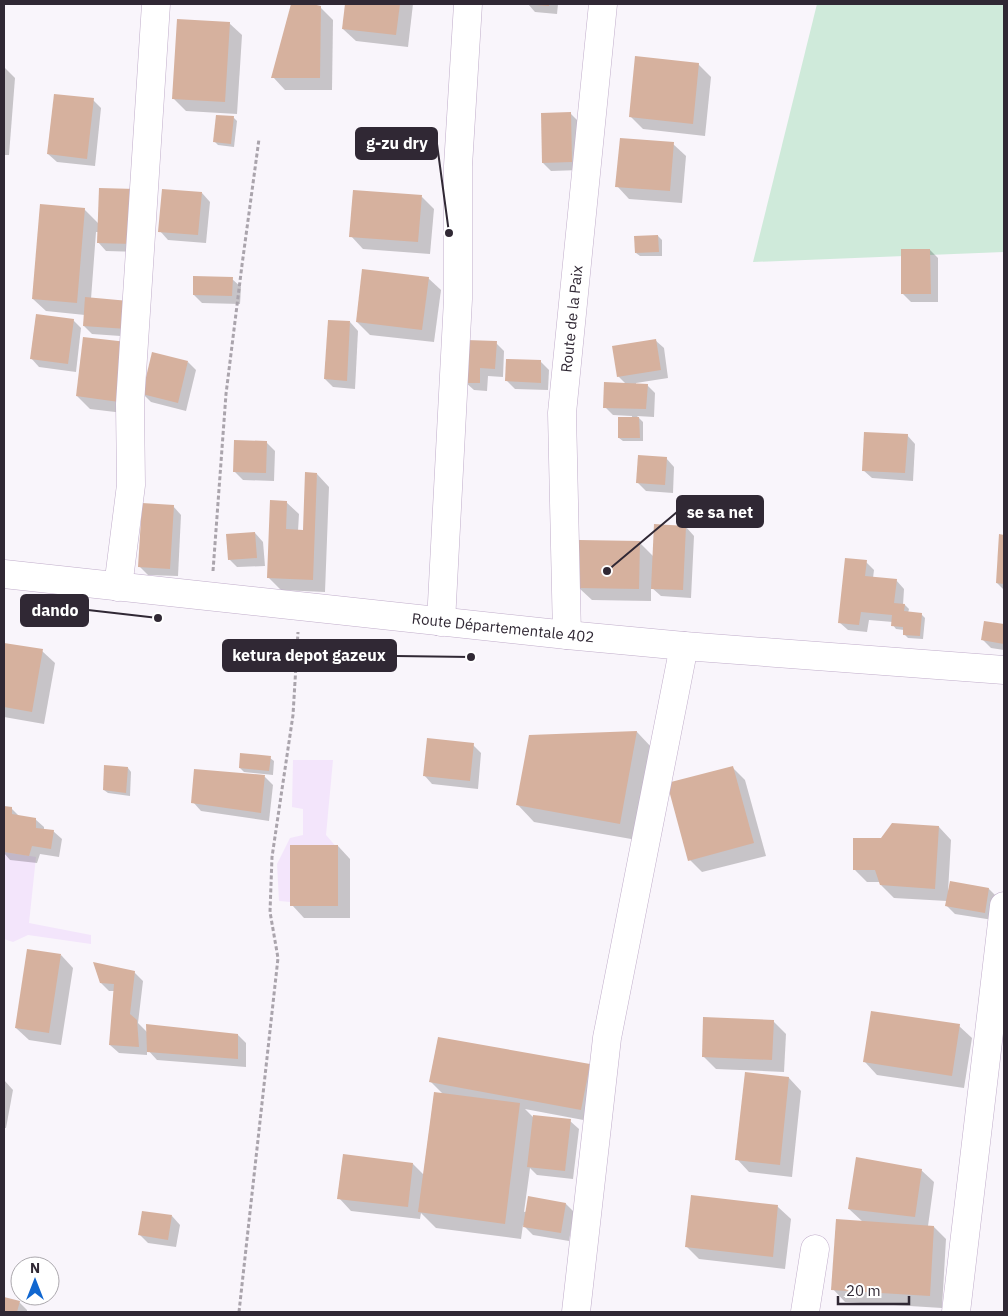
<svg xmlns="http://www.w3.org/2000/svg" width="1008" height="1316" font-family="'IBM Plex Sans',sans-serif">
<rect width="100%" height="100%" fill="#f9f5fb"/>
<g fill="#f3e5fb">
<polygon points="293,760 333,760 326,835 338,849 338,906 279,901 277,864 290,838 303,835 303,809 292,807"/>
<polygon points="4,852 36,857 29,923 91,935 91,944 28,935 13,942 4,939"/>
</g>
<polygon fill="#cfeada" points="817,4 1004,4 1004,252 753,262"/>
<g fill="#0003">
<polygon points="292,4 307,4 320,7 333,20 332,90 285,90 273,77"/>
<polygon points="346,4 413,4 408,47 356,41 343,29"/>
<polygon points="528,4 558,4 557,14 535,12"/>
<polygon points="229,23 242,35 237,114 186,111 173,98"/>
<polygon points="698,64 711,77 705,136 643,129 630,116"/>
<polygon points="4,67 15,78 9,155 4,155"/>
<polygon points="93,100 101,108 95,166 57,162 48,154"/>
<polygon points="570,113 579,122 580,170 551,171 543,163"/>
<polygon points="233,117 237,121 234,147 218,145 214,141"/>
<polygon points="673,144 686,156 682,203 629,199 617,186"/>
<polygon points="202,193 210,202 206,243 168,240 160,231"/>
<polygon points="422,197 434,209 430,254 363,249 351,236"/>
<polygon points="84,209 99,224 141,252 106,251 98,242 98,232 96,232 91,299 135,337 92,334 84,326 85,315 46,311 33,299"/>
<polygon points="658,236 662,240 662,256 640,256 636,253"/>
<polygon points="930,250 938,258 938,302 911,302 903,294"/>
<polygon points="428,278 441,290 434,342 370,335 357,322"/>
<polygon points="232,279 241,287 240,304 202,303 194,295"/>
<polygon points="73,320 81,328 76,372 39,367 31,358"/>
<polygon points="350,322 358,331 355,389 333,387 325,379"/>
<polygon points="84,338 132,414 90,409 77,396"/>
<polygon points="655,340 664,348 668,378 636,383 636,385 647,385 655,393 654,417 637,416 643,422 643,441 623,441 619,438 632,418 632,416 613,415 605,407 626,384 618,376"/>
<polygon points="496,343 504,351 503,377 488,376 487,391 474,390 465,382"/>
<polygon points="188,362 196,370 186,411 151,402 143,394"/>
<polygon points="541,362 549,370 548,390 515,389 507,381"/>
<polygon points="907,435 915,444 913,481 872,478 863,470"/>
<polygon points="266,442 275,451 274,481 243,480 235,472"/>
<polygon points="666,458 674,467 673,493 646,491 638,483"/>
<polygon points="317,474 329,487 325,592 281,590 268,577 286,502 299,514 298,531 304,531"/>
<polygon points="173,506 181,515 178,576 148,575 139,566"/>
<polygon points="686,527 694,536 691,598 661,596 651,587 651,601 592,600 579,588 639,542 654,557"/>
<polygon points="255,533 263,542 265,566 237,567 229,559"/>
<polygon points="1001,536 1004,536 1004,590 997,583"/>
<polygon points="866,562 874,570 873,578 896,580 904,589 903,605 905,605 909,609 908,613 921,614 925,618 923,639 908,638 904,634 904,630 896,629 893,625 893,622 869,620 867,632 848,630 839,622"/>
<polygon points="985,623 1004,626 1004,650 991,648 983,640"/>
<polygon points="4,644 42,651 55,663 44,724 4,717"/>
<polygon points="637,732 653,749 637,840 534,822 518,805 530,736"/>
<polygon points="473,745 481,753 478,789 432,784 424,775"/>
<polygon points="270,758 274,761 273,775 244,772 240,768"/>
<polygon points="732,767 745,780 766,856 702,872 690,860"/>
<polygon points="128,768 131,772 130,796 108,793 104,790"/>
<polygon points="195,771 265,777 273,785 269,821 201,811 193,802"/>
<polygon points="4,808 11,808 19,816 35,819 44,827 44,830 53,831 62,839 59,857 40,854 37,863 10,860 4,853"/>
<polygon points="939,827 951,840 948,892 989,889 997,897 993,920 955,914 946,905 947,901 894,898 881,885 880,882 867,882 855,870 881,839"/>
<polygon points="338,846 350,859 350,918 304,918 292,905"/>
<polygon points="61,955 73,968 61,1045 29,1040 16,1028"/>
<polygon points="134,972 143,981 138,1023 147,1032 238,1035 246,1043 246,1067 157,1060 147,1049 147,1055 119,1053 110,1045 114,991 109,991 101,983"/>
<polygon points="773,1021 786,1034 784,1072 716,1069 703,1056"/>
<polygon points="959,1026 972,1038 964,1088 877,1075 865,1062"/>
<polygon points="589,1065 602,1078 594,1122 525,1109 534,1118 570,1121 579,1129 573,1179 537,1175 530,1168 524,1212 566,1204 574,1212 569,1241 533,1235 523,1225 521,1239 436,1228 421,1213 420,1219 351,1211 339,1198 413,1164 424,1175 443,1094 431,1082"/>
<polygon points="746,1074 789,1078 801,1091 792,1177 749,1172 737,1159"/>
<polygon points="4,1080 13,1090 6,1128 4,1128"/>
<polygon points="921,1170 934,1182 928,1226 934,1227 946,1239 942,1308 845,1302 833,1289 863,1222 849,1209"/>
<polygon points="693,1197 778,1207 791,1219 785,1269 699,1259 687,1247"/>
<polygon points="172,1216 180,1225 176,1247 148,1243 140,1235"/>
<polygon points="4,1298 19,1302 27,1310 27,1312 4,1312"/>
</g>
<g fill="#d6b19e">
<polygon points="291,4 312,4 321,6 320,78 271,78"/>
<polygon points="345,4 400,4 396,35 342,29"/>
<polygon points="536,4 549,4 549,6 536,5"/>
<polygon points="177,19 230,22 225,102 172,99"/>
<polygon points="635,56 699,63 693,124 629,117"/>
<polygon points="54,94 94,98 87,159 47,154"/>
<polygon points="571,112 572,162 542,163 541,113"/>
<polygon points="216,115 234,116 231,144 213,142"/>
<polygon points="620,138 674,142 670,191 615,187"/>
<polygon points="99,188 136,189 133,244 97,243"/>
<polygon points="162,189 202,192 198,235 158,232"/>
<polygon points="353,190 422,195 418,242 349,237"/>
<polygon points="40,204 85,208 77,303 32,299"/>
<polygon points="658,235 659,252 635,253 634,236"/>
<polygon points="901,249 930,249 931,294 901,294"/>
<polygon points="362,269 429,277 422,330 356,322"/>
<polygon points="193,276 233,277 232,296 193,295"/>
<polygon points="85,297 129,301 127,329 83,326"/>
<polygon points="36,314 74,319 68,364 30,359"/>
<polygon points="328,320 350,321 347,381 324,379"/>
<polygon points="83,337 127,342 119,402 76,396"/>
<polygon points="656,339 661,370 617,377 612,346"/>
<polygon points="466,340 497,341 495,369 480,368 480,383 464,383"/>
<polygon points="152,352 188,361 178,403 142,394"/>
<polygon points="506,359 541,360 541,383 505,381"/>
<polygon points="604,382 648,384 646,409 603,408"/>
<polygon points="618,417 639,417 640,438 618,438"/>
<polygon points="864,432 908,434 905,473 862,471"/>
<polygon points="234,440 267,441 266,473 233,472"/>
<polygon points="638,455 667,457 665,485 636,483"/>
<polygon points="305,472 317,473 313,580 267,578 270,500 287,501 286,529 303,530"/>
<polygon points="142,503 174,505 170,569 138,567"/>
<polygon points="654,524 686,526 683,590 651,589"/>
<polygon points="255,532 257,558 228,560 226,534"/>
<polygon points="999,534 1004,535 1004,584 996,583"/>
<polygon points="579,540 640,541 639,589 578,588"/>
<polygon points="845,558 867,560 865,576 897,579 894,603 905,604 904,611 922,613 920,636 903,635 903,627 891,626 892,615 861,612 859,625 838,623"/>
<polygon points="984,621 1004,624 1004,644 981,640"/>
<polygon points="4,643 43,649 32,712 4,707"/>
<polygon points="637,731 620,824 516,805 529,735"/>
<polygon points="427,738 474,743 470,781 423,776"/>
<polygon points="240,753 271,756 269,771 239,768"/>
<polygon points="104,765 128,767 126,793 103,790"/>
<polygon points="733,766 754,843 688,861 667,783"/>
<polygon points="194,769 265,775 261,813 191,803"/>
<polygon points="4,806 12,807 12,814 36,818 36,828 54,830 51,849 32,846 29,856 4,852"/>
<polygon points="892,823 939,826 935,889 880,885 875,870 853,870 853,838 881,838"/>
<rect x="290" y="845" width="48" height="61"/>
<polygon points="950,881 989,888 985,913 945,906"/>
<polygon points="27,949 61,954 49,1033 15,1028"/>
<polygon points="93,962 135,971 130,1014 137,1020 139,1047 109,1045 114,984 100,983"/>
<polygon points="871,1011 960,1024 952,1076 863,1062"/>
<polygon points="703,1017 774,1020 772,1060 702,1057"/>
<polygon points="146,1024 238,1034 238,1059 147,1052"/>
<polygon points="438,1037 590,1064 581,1110 429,1082"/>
<polygon points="745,1072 789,1077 780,1165 735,1160"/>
<polygon points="434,1092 520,1103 505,1224 418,1212"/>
<polygon points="533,1115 571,1119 565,1171 527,1167"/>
<polygon points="343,1154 413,1163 408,1207 337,1199"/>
<polygon points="856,1157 922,1169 915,1217 848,1209"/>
<polygon points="691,1195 778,1205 773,1257 685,1247"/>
<polygon points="528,1196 566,1203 561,1233 523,1227"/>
<polygon points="142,1211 172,1215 168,1240 138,1235"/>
<polygon points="836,1219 934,1226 930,1296 831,1290"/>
<polygon points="4,1297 20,1301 17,1312 4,1312"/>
</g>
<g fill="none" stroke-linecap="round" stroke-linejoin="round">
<defs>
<g id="minor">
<polyline points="118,587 131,485 130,404 156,4"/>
<polyline points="441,622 458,299 458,166 468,4"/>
<polyline points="567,635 562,413 603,4"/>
<polyline points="576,1312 607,1038 684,646"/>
<polyline points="805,1312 815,1249"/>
<polyline points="956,1312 1004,906"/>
</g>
<polyline id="secondary" points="4,574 567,635 684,646 1004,670"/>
</defs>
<use href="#minor" stroke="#c0adca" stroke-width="29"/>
<use href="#secondary" stroke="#c0adca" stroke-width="29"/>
<g stroke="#aaa4ac" stroke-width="3" stroke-dasharray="4 2.5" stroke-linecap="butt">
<polyline points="213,571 226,394 242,265 259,139"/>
<polyline points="239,1312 278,958 270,912 272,857 293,715 298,632"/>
</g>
<use href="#minor" stroke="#fff" stroke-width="28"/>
<use href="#secondary" stroke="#fff" stroke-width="28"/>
</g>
<g text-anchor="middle" stroke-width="4" stroke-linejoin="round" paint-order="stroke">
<g font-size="15" fill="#302834" stroke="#fff">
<text transform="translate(572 319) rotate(-84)" y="5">Route de la Paix</text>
<text transform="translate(503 628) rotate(6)" y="5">Route Départementale 402</text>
</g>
</g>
<path fill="none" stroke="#302834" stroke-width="2" d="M449 233L437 144M607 571L677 512M158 618L88 610M471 657L396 656"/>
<g fill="#302834" stroke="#fff" stroke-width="2">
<circle cx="449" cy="233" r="5"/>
<circle cx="607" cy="571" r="5"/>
<circle cx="158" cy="618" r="5"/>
<circle cx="471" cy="657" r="5"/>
</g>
<g fill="#302834" stroke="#302834" stroke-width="2">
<rect x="356" y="128" width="81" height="31" rx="5"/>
<rect x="677" y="496" width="86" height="31" rx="5"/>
<rect x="21" y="595" width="67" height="31" rx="5"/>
<rect x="223" y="640" width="173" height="31" rx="5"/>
</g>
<g font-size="16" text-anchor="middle" font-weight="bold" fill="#fff">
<text x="397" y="149">g-zu dry</text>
<text x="720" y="518">se sa net</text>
<text x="55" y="616">dando</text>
<text x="309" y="661">ketura depot gazeux</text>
</g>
<rect width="1008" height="1316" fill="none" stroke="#302834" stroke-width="10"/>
<g transform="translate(35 1281)"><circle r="24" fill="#ffffff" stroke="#aca9ae"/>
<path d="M0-4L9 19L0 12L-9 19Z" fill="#1167d0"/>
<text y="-8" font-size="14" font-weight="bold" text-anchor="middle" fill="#302834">N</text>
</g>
<path d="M838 1296v8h71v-8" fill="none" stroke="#302834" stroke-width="2.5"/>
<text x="846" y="1296" font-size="15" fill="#302834" stroke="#ffffff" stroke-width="4" paint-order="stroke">20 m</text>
</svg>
